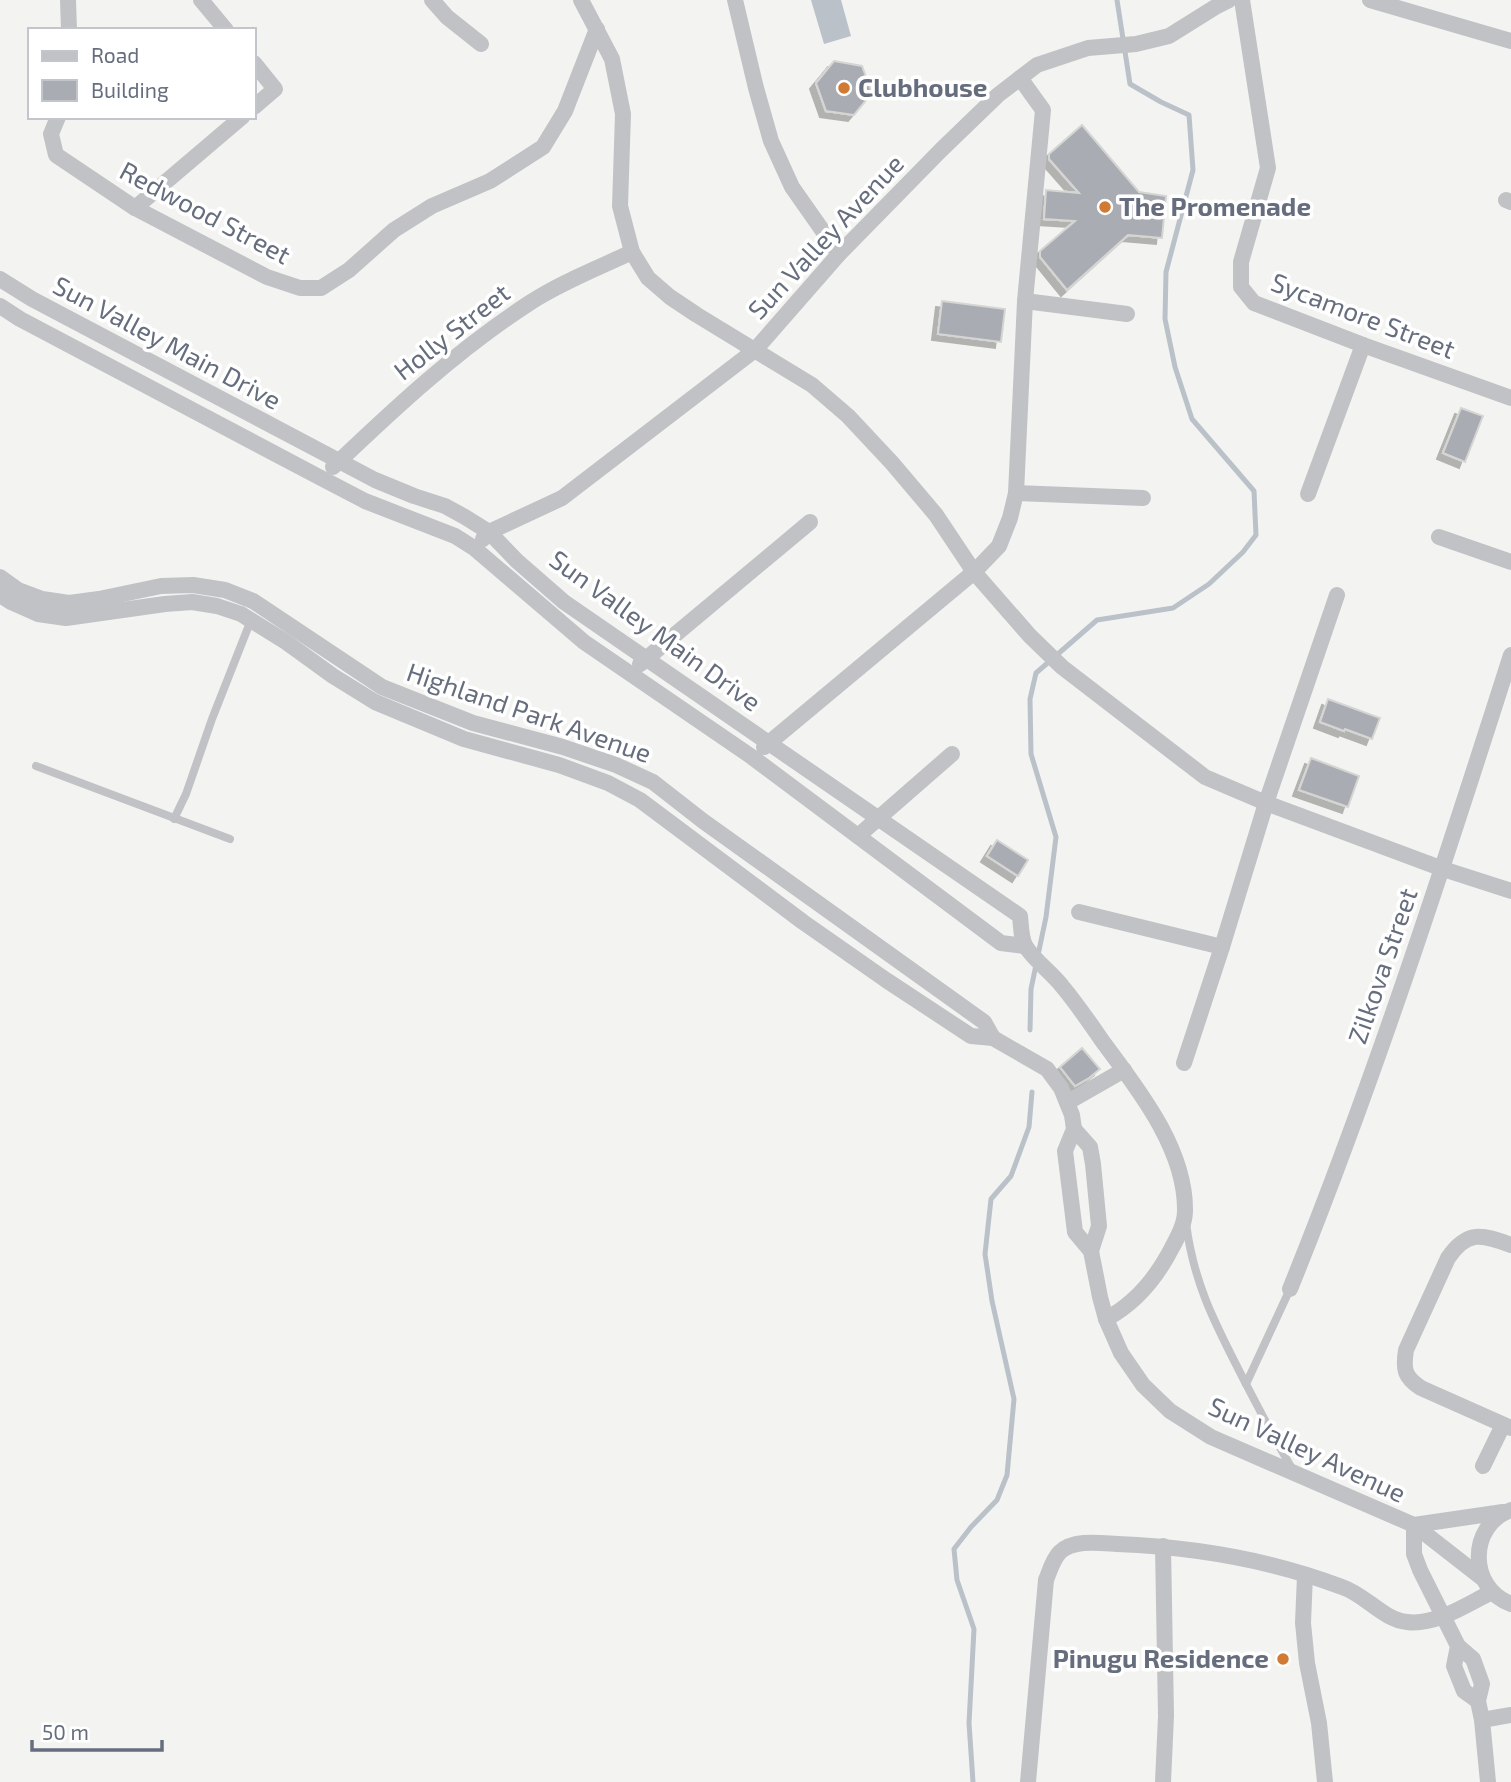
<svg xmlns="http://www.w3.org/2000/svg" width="1511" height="1782" font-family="'Exo 2',sans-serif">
<defs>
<filter id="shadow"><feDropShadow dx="-6" dy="6" stdDeviation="0" flood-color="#0004"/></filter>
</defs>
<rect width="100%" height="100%" fill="#f3f4f1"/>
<polygon fill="#bbc1c8" points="811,0 841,0 851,36 824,44"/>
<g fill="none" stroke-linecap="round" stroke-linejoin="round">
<g stroke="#bbc1c8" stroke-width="5">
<polyline points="1038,955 1046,917 1056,837 1031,754 1030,699 1036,673 1097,620 1173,608 1209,584 1243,552 1256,535 1254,491 1192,419 1175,367 1165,319 1166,272 1193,170 1189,115 1161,102 1130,84 1117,0"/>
<polyline points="1030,1030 1031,989 1036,965"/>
<polyline points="973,1782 969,1723 974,1629 957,1580 954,1549 971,1527 997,1500 1007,1475 1014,1399 992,1301 985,1254 991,1199 1011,1176 1029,1127 1032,1092"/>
</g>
</g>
<g fill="#a9adb3" stroke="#d5d5d3" stroke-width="2" filter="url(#shadow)">
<polygon points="834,61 862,66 872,93 854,115 826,111 816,83"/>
<polygon points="1082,125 1139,192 1166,196 1162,238 1128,235 1067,290 1040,257 1040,251 1075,221 1044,219 1046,190 1079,193 1049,159 1049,154"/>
<polygon points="942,301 1005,309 1001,342 938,334"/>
<polygon points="1461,408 1483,416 1465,462 1443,453"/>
<polygon points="1328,699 1380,718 1372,739 1345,729 1344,731 1320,722"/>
<polygon points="1311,758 1359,776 1348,807 1299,790"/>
<polygon points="997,840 1028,860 1018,876 987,856"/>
<polygon points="1082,1048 1100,1069 1089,1078 1075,1086 1060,1067"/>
</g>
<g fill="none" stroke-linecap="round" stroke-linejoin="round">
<g stroke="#c0c2c5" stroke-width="8">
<polyline points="36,766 230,839"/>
<polyline points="174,819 186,794 212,719 251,620"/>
<path d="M1186,1223C1194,1287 1218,1329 1246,1384C1261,1413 1276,1442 1293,1470"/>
<polyline points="1246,1384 1290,1289"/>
</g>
<g stroke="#c0c2c5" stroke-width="16">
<polyline points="68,0 69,30"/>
<polyline points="201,0 226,30"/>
<polyline points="432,0 447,17 481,44"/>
<polyline points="581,0 612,59 623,114 620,206 632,252 648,278 670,297 697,315 812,385 848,416 892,463 936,515 974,572 1030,636 1062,667 1205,777 1266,803 1443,869 1511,891"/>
<polyline points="735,0 756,88 771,141 792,187 839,254"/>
<polyline points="1242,0 1268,168 1241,262 1241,287 1254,303 1363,345 1511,398"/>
<polyline points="1370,0 1511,41"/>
<polyline points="254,63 275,89 254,107"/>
<polyline points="58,117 51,134 56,155 135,208 267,277 300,288 321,288 349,270 394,230 432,206 490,181 543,147 565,111 597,29"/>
<polyline points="1506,200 1511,202"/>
<polyline points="135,208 242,117"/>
<path d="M0,279L32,299L375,480L414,496L445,506L465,517L489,532L517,561L564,602L1020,916C1021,925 1021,940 1026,947C1035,961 1051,972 1062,986C1077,1004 1090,1023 1103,1042C1138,1089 1186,1149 1185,1211C1185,1226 1175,1242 1168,1255C1153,1282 1134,1304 1106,1319"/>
<polyline points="1025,301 1127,314"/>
<polyline points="0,306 20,319 321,478 365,501 455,536 474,548 584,642 752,757 1001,943 1025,946"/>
<path d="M333,467C396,407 457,350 531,302C562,282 598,268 632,252"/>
<polyline points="1016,493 1143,498"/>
<polyline points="1308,494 1363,345"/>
<polyline points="1439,537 1511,562"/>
<polyline points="483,539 489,532 562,498 755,350 839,254 941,150 998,95 1037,65 1088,48 1136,44 1169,36 1217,6 1229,0"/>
<polyline points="0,577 18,590 42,599 69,603 99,599 161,586 193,585 225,590 253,601 382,687 473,723 563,747 616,765 653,782 703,821 984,1022 993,1038"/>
<polyline points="0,595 11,602 38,614 66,618 165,604 192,602 217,606 241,614 286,642 333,676 375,702 464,739 559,765 608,783 640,800 803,922 886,980 971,1036 993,1038 1047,1069 1061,1088 1072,1115 1074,1129 1065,1151 1075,1232 1091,1251"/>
<polyline points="640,664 810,522"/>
<polyline points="764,747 974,572 999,546 1010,518 1016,493 1025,301 1043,110 1020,78"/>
<polyline points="858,836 952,754"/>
<polyline points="1079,912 1222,947"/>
<polyline points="1184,1063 1222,947 1266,803 1337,595"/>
<polyline points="1068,1102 1124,1070"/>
<polyline points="1074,1129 1090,1147 1093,1164 1099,1226 1091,1251 1100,1297 1106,1319 1121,1353 1143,1385 1170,1411 1211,1437 1414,1525 1482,1578"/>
<path d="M1511,1245C1482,1234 1467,1230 1448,1258L1406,1350C1403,1369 1404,1377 1421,1388L1511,1428"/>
<path d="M1290,1289C1374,1081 1443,868 1511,655"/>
<polyline points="1483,1466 1503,1425"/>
<path d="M1511,1510C1468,1525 1468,1588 1511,1604"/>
<polyline points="1414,1525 1414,1554 1420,1570 1458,1646 1473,1659 1482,1684 1478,1701 1482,1720 1488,1782"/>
<polyline points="1414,1525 1503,1512"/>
<polyline points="1163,1546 1166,1716 1163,1782"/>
<polyline points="1305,1575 1303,1623 1307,1663 1319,1723 1325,1782"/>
<polyline points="1458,1646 1454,1666 1464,1691 1478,1701"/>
<polyline points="1482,1720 1511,1715"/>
<path d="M1028,1782L1046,1580C1050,1570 1053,1559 1060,1552C1074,1539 1100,1543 1117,1544C1193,1547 1271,1560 1342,1587C1366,1595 1382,1619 1407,1622C1436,1626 1467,1604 1492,1592"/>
</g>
</g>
<g fill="#d07a34" stroke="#fff" stroke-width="2.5">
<circle cx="844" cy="88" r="7"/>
<circle cx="1105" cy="207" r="7"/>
<circle cx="1283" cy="1659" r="7"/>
</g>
<g text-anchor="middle" stroke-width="7" stroke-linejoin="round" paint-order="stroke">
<g font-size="26" font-weight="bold" fill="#666e7e" stroke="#fff" text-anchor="start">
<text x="858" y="97">Clubhouse</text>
<text x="1119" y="216">The Promenade</text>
<text x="1269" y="1668" text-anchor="end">Pinugu Residence</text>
</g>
<g font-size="26" fill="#666e7e" stroke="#fff">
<text transform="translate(205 213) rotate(28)" y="9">Redwood Street</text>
<text transform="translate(826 237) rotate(-47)" y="9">Sun Valley Avenue</text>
<text transform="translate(1363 316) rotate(21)" y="9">Sycamore Street</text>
<text transform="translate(452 332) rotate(-38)" y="9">Holly Street</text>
<text transform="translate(167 343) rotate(28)" y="9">Sun Valley Main Drive</text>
<text transform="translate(655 631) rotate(36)" y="9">Sun Valley Main Drive</text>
<text transform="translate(529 713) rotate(19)" y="9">Highland Park Avenue</text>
<text transform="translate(1383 966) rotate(-71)" y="9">Zilkova Street</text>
<text transform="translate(1307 1450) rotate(25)" y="9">Sun Valley Avenue</text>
</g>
</g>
<rect x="28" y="28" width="228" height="91" fill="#ffffff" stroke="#c2c5cb" stroke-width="2"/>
<rect x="42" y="51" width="35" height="10" fill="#c0c2c5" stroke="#c2c5cb" stroke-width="2"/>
<text x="91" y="63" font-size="21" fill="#666e7e">Road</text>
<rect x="42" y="80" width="35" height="21" fill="#a9adb3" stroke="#c2c5cb" stroke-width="2"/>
<text x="91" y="98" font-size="21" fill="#666e7e">Building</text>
<path d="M32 1740v10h130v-10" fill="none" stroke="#666e7e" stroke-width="3.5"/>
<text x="42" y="1740" font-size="21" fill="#666e7e" stroke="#ffffff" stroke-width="5" paint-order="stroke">50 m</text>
</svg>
